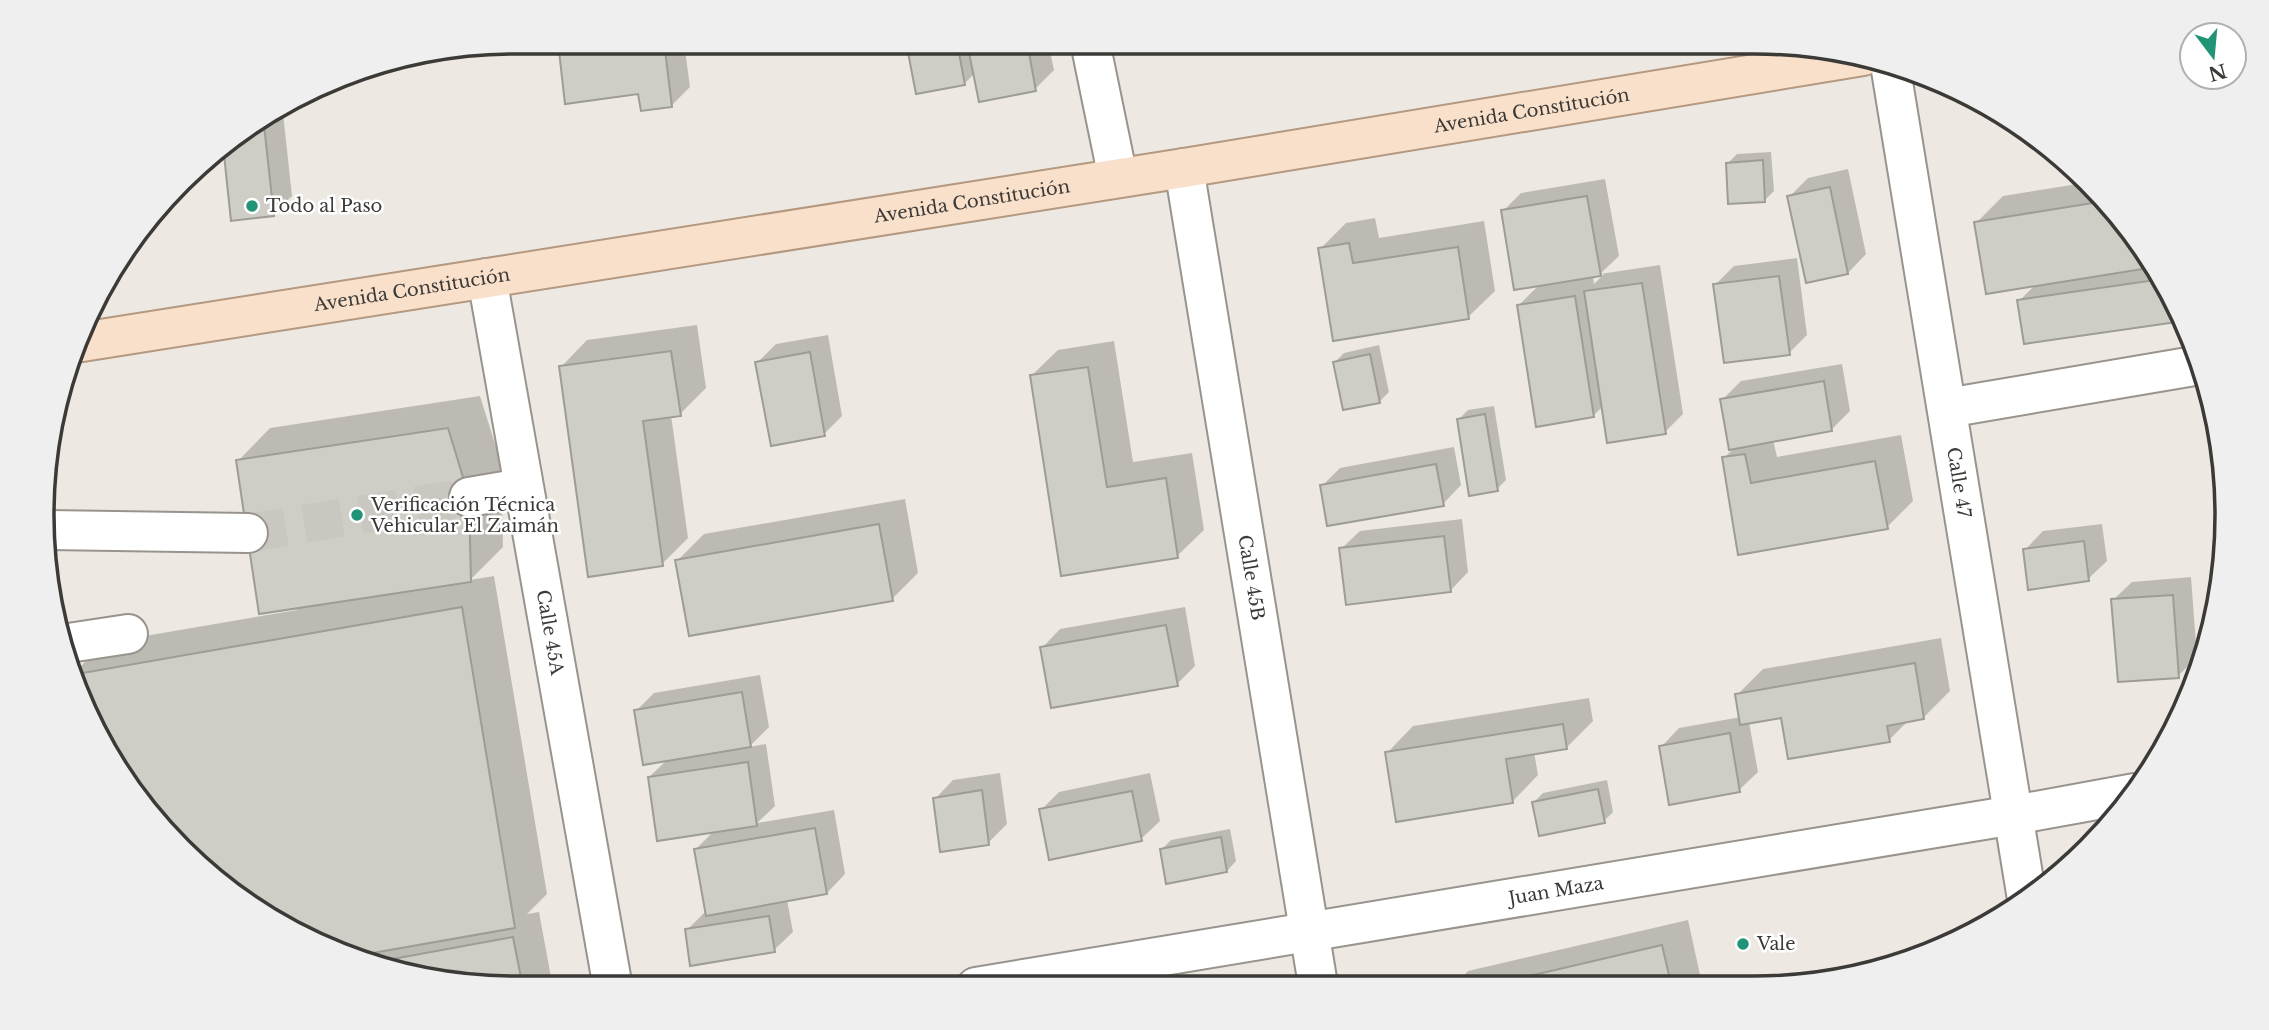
<svg xmlns="http://www.w3.org/2000/svg" width="2269" height="1030" font-family="'Libre Baskerville',serif">
<rect width="100%" height="100%" fill="#ede9e2"/>
<g fill="#0003" fill-rule="evenodd">
<polygon points="560,42 684,42 690,87 671,106 640,92"/>
<polygon points="908,42 1048,42 1054,70 1035,89 975,73 964,84"/>
<polygon points="282,104 292,196 273,214 224,144"/>
<polygon points="1771,152 1774,191 1764,201 1728,163 1737,154"/>
<polygon points="1848,169 1866,254 1848,273 1789,197 1808,178"/>
<polygon points="189,177 191,182 182,191 176,193"/>
<path d="M1605,179L1619,256L1600,274L1660,265L1683,414L1665,432L1603,406L1593,416L1519,305L1540,284L1503,211L1521,193ZM1604,274L1594,284L1593,276Z"/>
<polygon points="2090,182 2147,252 2183,319 2025,342 2019,301 2036,284 1976,223 2003,196"/>
<polygon points="1375,218 1379,238 1484,221 1495,291 1468,317 1320,249 1346,223"/>
<polygon points="1797,258 1807,335 1789,353 1715,285 1734,266"/>
<polygon points="697,325 706,388 680,414 671,415 688,538 662,564 561,367 587,340"/>
<polygon points="828,335 842,416 824,434 757,363 776,344"/>
<polygon points="1114,341 1133,462 1192,453 1204,530 1177,556 1063,574 1031,376 1058,350"/>
<polygon points="1379,345 1389,392 1380,401 1335,362 1344,353"/>
<polygon points="1842,364 1850,411 1831,430 1773,440 1777,457 1901,435 1913,501 1887,527 1740,553 1724,458 1735,447 1722,400 1741,381"/>
<polygon points="480,396 501,463 503,547 470,580 494,576 547,894 527,914 539,912 553,988 515,988 422,979 334,952 203,870 105,751 72,675 104,643 297,610 238,461 270,428"/>
<polygon points="1494,406 1506,480 1497,489 1459,419 1468,410"/>
<polygon points="1454,447 1461,485 1443,504 1322,486 1340,468"/>
<polygon points="905,499 918,573 892,599 677,561 704,534"/>
<polygon points="1462,519 1468,572 1450,591 1341,549 1360,531"/>
<polygon points="2102,524 2107,561 2088,579 2025,550 2043,531"/>
<polygon points="2191,577 2197,657 2178,676 2113,600 2132,582"/>
<polygon points="1185,607 1195,666 1177,684 1042,648 1060,629"/>
<polygon points="1941,638 1950,691 1923,718 1909,720 1889,740 1782,716 1749,722 1758,772 1739,790 1661,747 1679,728 1741,717 1737,695 1763,669"/>
<polygon points="760,675 769,727 749,747 766,744 775,806 757,823 834,810 845,874 827,893 787,900 793,932 774,950 687,930 705,912 696,849 715,830 649,777 668,759 636,711 654,693"/>
<polygon points="1589,698 1593,721 1567,747 1534,752 1538,775 1512,802 1387,753 1413,726"/>
<polygon points="1000,773 1007,824 988,843 935,799 953,780"/>
<polygon points="1150,773 1160,821 1141,839 1041,810 1059,792"/>
<polygon points="1607,780 1613,812 1604,821 1533,803 1543,793"/>
<polygon points="1230,829 1236,861 1227,871 1161,850 1171,840"/>
<polygon points="1688,920 1702,984 1454,985 1468,971"/>
</g>
<g fill="#cecdc6" stroke="#9d9c95" stroke-width="2">
<polygon points="558,42 664,42 672,107 641,111 638,94 565,104"/>
<polygon points="906,42 957,42 965,85 916,94"/>
<polygon points="1027,42 1036,91 979,102 967,43"/>
<polygon points="263,116 274,216 231,221 223,145"/>
<polygon points="1763,160 1765,202 1728,204 1726,163"/>
<polygon points="1830,187 1848,274 1806,283 1787,196"/>
<polygon points="1587,196 1601,276 1514,290 1501,210"/>
<polygon points="2105,201 2147,252 2155,267 1986,294 1974,222"/>
<polygon points="1349,243 1353,263 1458,247 1469,319 1333,341 1318,248"/>
<polygon points="1779,276 1790,355 1724,363 1713,284"/>
<polygon points="2162,279 2184,321 2024,344 2017,300"/>
<polygon points="1642,283 1666,434 1607,443 1584,291"/>
<polygon points="1575,296 1594,417 1536,427 1517,305"/>
<polygon points="671,351 681,416 643,421 663,566 588,577 559,366"/>
<polygon points="810,352 825,436 771,446 755,362"/>
<polygon points="1370,354 1380,403 1343,410 1333,362"/>
<polygon points="1088,367 1107,487 1166,478 1178,558 1061,576 1030,375"/>
<polygon points="1824,381 1832,431 1729,450 1720,399"/>
<polygon points="1485,414 1498,491 1469,496 1457,419"/>
<polygon points="448,428 469,497 471,582 259,614 236,460"/>
<polygon points="1745,454 1751,483 1875,461 1888,529 1738,555 1722,457"/>
<polygon points="1436,464 1444,506 1327,526 1320,485"/>
<polygon points="879,524 893,601 689,636 675,560"/>
<polygon points="1444,536 1451,592 1346,605 1339,548"/>
<polygon points="2084,541 2089,581 2028,590 2023,549"/>
<polygon points="2173,595 2179,678 2118,682 2111,599"/>
<polygon points="462,607 515,928 350,957 334,952 203,870 105,751 71,675"/>
<polygon points="1166,625 1178,686 1051,708 1040,647"/>
<polygon points="1915,663 1924,719 1887,726 1890,742 1788,759 1781,718 1740,725 1735,694"/>
<polygon points="742,692 751,747 643,765 634,710"/>
<polygon points="1563,724 1567,749 1506,759 1513,803 1396,822 1385,752"/>
<polygon points="1730,733 1740,792 1669,805 1659,746"/>
<polygon points="748,762 757,826 657,841 648,777"/>
<polygon points="1598,789 1605,823 1539,836 1532,802"/>
<polygon points="982,790 989,845 940,852 933,798"/>
<polygon points="1132,791 1142,841 1049,860 1039,809"/>
<polygon points="815,828 827,894 706,916 694,849"/>
<polygon points="1221,837 1227,872 1166,884 1160,849"/>
<polygon points="769,916 775,952 690,966 685,929"/>
<polygon points="513,937 523,988 422,979 371,963"/>
<polygon points="1662,945 1671,984 1491,985"/>
</g>
<g fill="none" stroke-linecap="round" stroke-linejoin="round">
<polyline stroke="#cac6c0" stroke-width="38" stroke-dasharray="38 19" stroke-linecap="butt" points="248,533 469,497"/>
<defs>
<g id="minor">
<polyline points="1090,42 1118,178"/>
<path id="s1" d="M1890,64L2027,899"/>
<path id="s2" d="M1184,168L1318,985"/>
<path id="s3" d="M487,278L613,988"/>
<polyline points="1947,408 2200,365"/>
<polyline points="469,497 522,488"/>
<polyline points="48,530 248,533"/>
<polyline points="62,644 128,634"/>
<path id="s4" d="M976,987L2014,815L2135,793"/>
</g>
<g id="major">
<path id="s5" d="M82,342L1184,168L1863,56"/>
</g>
</defs>
<use href="#minor" stroke="#98948d" stroke-width="42"/>
<use href="#major" stroke="#b49880" stroke-width="42"/>
<use href="#minor" stroke="#fff" stroke-width="38"/>
<use href="#major" stroke="#f9e0cb" stroke-width="38"/>
</g>
<g fill="#219478" stroke="#fff" stroke-width="2.5">
<circle cx="252" cy="206" r="7"/>
<circle cx="357" cy="515" r="7"/>
<circle cx="1743" cy="944" r="7"/>
</g>
<g text-anchor="middle" stroke-width="5" stroke-linejoin="round" paint-order="stroke">
<g font-size="18" fill="#3c3a37" stroke="#fff">
<text dy="6" stroke="none"><textPath href="#s5" startOffset="1468">Avenida Constitución</textPath></text>
<text dy="6" stroke="none"><textPath href="#s5" startOffset="901">Avenida Constitución</textPath></text>
<text dy="6" stroke="none"><textPath href="#s5" startOffset="334">Avenida Constitución</textPath></text>
<text dy="6" stroke="none"><textPath href="#s1" startOffset="424">Calle 47</textPath></text>
<text dy="6" stroke="none"><textPath href="#s2" startOffset="415">Calle 45B</textPath></text>
<text dy="6" stroke="none"><textPath href="#s3" startOffset="360">Calle 45A</textPath></text>
<text dy="6" stroke="none"><textPath href="#s4" startOffset="588">Juan Maza</textPath></text>
</g>
<g font-size="18" fill="#3c3a37" stroke="#fff" text-anchor="start">
<text x="266" y="212">Todo al Paso</text>
<text x="371" y="511">Verificación Técnica<tspan x="371" dy="21">Vehicular El Zaimán</tspan></text>
<text x="1757" y="950">Vale</text>
</g>
</g>
<path d="M0 0H2269V1030H0ZM515 54H1754A461 461 0 0 1 2215 515V515A461 461 0 0 1 1754 976H515A461 461 0 0 1 54 515V515A461 461 0 0 1 515 54Z" fill="#efefef" fill-rule="evenodd"/>
<path fill="none" stroke="#3c3a37" stroke-width="3.5" d="M515 54H1754A461 461 0 0 1 2215 515V515A461 461 0 0 1 1754 976H515A461 461 0 0 1 54 515V515A461 461 0 0 1 515 54Z"/>
<g transform="translate(2213 56) rotate(164)"><circle r="33" fill="#ffffff" stroke="#b1b0af" stroke-width="2"/>
<path d="M0-5L12 26L0 18L-12 26Z" fill="#219478"/>
<text y="-10" font-size="19" font-weight="bold" text-anchor="middle" fill="#3c3a37">N</text>
</g>
</svg>
